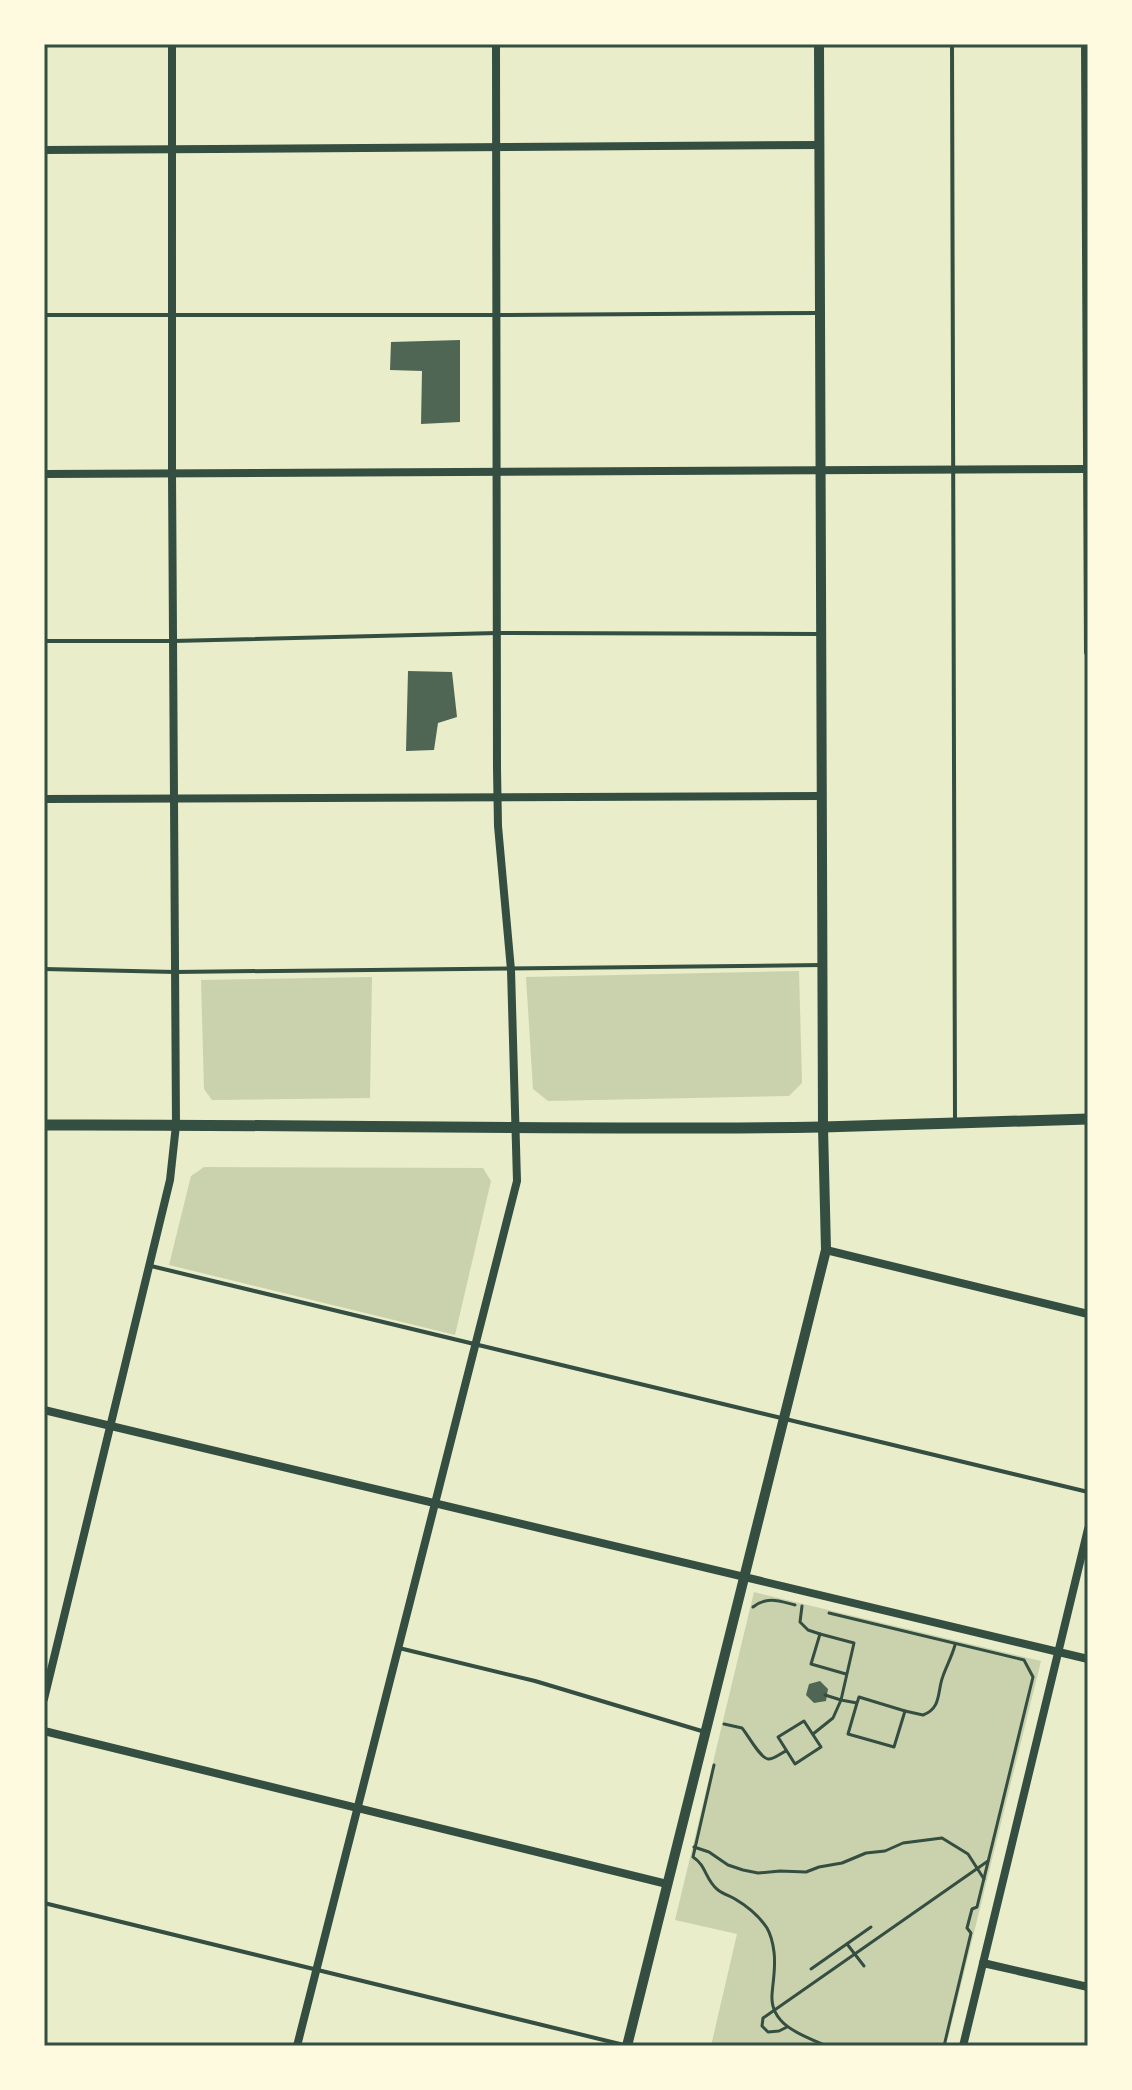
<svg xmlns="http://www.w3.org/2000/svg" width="1132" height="2090" font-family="'IBM Plex Sans',sans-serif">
<rect width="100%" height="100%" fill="#e9edc9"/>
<g fill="#cad2ad">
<polygon points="799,971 802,1083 789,1096 548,1101 533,1089 526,977"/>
<polygon points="372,977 370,1098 212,1100 204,1089 201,980"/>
<polygon points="204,1167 483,1168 491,1181 455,1335 169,1265 191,1176"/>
<polygon points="754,1592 1041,1661 946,2046 711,2046 737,1934 675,1920"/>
</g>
<g fill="#4f6655">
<polygon points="460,340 460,422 421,424 422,371 390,370 391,342"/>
<polygon points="408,671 452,672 457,717 438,723 434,750 406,751"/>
<polygon points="820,1681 828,1689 826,1701 814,1703 806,1695 809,1684"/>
</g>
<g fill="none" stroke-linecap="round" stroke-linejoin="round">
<g stroke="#344e41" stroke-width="3">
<polyline points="802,1606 800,1622 808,1630 820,1634"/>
<path d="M753,1607C767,1596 779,1601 795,1605"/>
<polyline points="829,1613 1024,1660 1033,1677 977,1907 972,1909 967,1928 971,1933 944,2046"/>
<polyline points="846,1674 811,1664 820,1634 854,1643 841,1700 857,1703 859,1697 905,1711 894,1747 848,1734 857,1703"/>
<path d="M905,1711L923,1715C942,1708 937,1691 943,1676C947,1665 952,1656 955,1645"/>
<polygon points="804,1721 821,1747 795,1764 778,1737"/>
<path d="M724,1724L742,1728C748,1735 760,1758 768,1759C773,1760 781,1753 786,1751"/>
<polyline points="813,1734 833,1718 841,1700 825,1695"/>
<path d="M714,1765L693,1857C707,1866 705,1880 718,1890C723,1894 730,1896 735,1899C747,1906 759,1916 767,1928C771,1935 773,1944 774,1952C776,1967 773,1980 772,1995C770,2026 804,2036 827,2046"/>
<polyline points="694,1847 709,1852 728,1865 743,1870 758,1873 780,1871 806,1872 819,1867 842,1863 866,1853 885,1851 903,1843 942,1838 968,1854 984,1879"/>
<polyline points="847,1944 864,1966"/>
<polyline points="811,1969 871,1927"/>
<polyline points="787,2027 779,2031 768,2032 762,2026 763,2018 766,2016 988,1861"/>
</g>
<g stroke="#344e41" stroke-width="4">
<polyline points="952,44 955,1120"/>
<polyline points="44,315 498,315 818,313"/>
<polyline points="44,641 173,641 497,633 819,634"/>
<polyline points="44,969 175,972 822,965"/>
<path d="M151,1266C463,1343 776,1415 1088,1492"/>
<polyline points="399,1648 535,1681 705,1732"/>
<polyline points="44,1903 624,2045"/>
</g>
<g stroke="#344e41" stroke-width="8">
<polyline points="1085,44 1088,652"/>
<polyline points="44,150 820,145"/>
<polyline points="44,474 1088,469"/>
<polyline points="44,799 822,796"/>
<polyline points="826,1250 1088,1314"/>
<polyline points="44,1410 1088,1659"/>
<polyline points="44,1699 170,1180 176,1125 172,473 172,44"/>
<polyline points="44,1731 667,1884"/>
<polyline points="983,1963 1088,1987"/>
<polyline points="297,2046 517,1181 511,970 498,826 497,769 496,44"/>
<polyline points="963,2046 1088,1529"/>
</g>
<polyline stroke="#344e41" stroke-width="10" points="627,2046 826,1250 823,1127 819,44"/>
<path stroke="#344e41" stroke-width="11" d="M44,1125C303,1124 563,1131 823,1127C911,1125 1000,1121 1088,1119"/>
</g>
<rect width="1132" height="2090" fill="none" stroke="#fefae0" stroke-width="92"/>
<rect x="46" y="46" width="1040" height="1998" fill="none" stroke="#344e41" stroke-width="3"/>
</svg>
